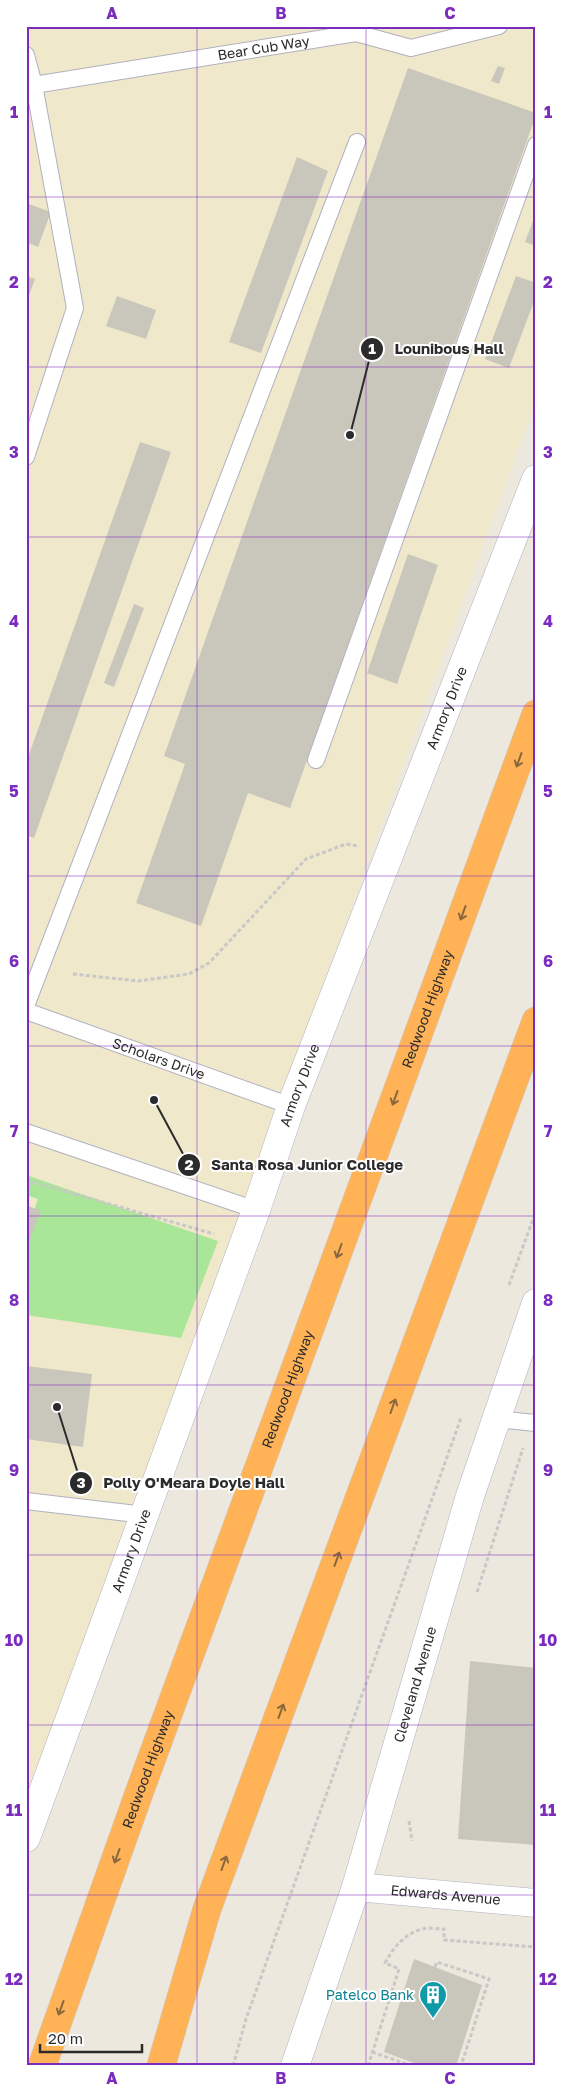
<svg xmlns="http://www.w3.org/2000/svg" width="562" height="2092" font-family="'Golos Text',sans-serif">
<rect width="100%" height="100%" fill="#ede8dd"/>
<polygon fill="#f0e8cb" points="26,26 536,26 536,401 26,1798"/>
<polygon fill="#a9e697" points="26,1175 218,1241 181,1338 26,1315 26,1232 38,1199 26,1195"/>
<g fill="#c9c6bb">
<polygon points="498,66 505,68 499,84 491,81"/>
<polygon points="408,68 536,113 536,115 290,808 248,793 201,926 136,903 185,764 164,756"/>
<polygon points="297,157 328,171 261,353 229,342"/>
<polygon points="26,203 51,212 38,247 26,242"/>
<polygon points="536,213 536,246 525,242"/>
<polygon points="26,276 35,279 26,303"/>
<polygon points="516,276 536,283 536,296 509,368 485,359"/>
<polygon points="117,296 156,310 146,339 106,326"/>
<polygon points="140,442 171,452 34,838 26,835 26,763"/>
<polygon points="408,554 438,565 397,684 367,673"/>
<polygon points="134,604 144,608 114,687 104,683"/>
<polygon points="26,1205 41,1211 26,1250"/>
<polygon points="26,1366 92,1374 83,1447 26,1439"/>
<polygon points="470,1661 536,1668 536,1845 458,1839"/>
<polygon points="414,1959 482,1985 456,2066 422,2066 384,2052"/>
</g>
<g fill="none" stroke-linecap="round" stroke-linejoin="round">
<defs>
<g id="service">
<polyline points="26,55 34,85 75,308 26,457"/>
<path id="s1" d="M26,82L34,85L356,33L411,48L499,26"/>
<polyline points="316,760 536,145"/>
<polyline points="26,1006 357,142"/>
<path id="s2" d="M26,1011L291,1106"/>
<polyline points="26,1132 256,1210"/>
<polyline points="495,1419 536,1423"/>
<polyline points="26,1501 145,1515"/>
</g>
<g id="minor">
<path id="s3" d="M26,1838L256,1210L291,1106L536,479"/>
<path id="s4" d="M356,1887L536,1903"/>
</g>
<g id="tertiary">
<path id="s5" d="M295,2066L356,1887L470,1496L536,1303"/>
</g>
<g id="motorway">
<path id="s6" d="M42,2066L139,1793L536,714"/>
<polyline points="161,2066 207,1909 536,1021"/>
</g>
</defs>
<use href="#service" stroke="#b1b1bf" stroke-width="18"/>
<use href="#minor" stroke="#b1b1bf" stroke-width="29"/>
<use href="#tertiary" stroke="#b1b1bf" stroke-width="29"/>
<use href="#motorway" stroke="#c8c8c8" stroke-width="29"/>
<g stroke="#c8c8c8" stroke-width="3" stroke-dasharray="4 2.5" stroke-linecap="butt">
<polyline points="73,974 138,981 189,974 209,963 306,859 346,844 358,846"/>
<polyline points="26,1180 214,1234"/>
<polyline points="26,1194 31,1181"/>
<polyline points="509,1285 536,1211"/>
<polyline points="477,1592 523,1448"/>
<polyline points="409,1821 412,1841"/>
<polyline points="435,1967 437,1962 489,1979 461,2066"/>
<polyline points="372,2052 412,2066"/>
<polyline points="233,2066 246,2019 461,1418"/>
<path d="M368,2066L399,1969L385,1963C393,1948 405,1933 423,1929C429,1927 438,1929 444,1929V1940L536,1947"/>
</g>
<use href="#service" stroke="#fff" stroke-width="16"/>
<use href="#minor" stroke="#fff" stroke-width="28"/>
<use href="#tertiary" stroke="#fff" stroke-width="28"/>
<use href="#motorway" stroke="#ffb356" stroke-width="28"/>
</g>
<defs><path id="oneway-shaft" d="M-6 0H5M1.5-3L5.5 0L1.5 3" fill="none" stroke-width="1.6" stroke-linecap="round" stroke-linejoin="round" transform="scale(1.25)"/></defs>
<g stroke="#8a683e">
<use href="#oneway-shaft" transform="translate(519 760) rotate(110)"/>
<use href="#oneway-shaft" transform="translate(463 913) rotate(110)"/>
<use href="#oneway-shaft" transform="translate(395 1098) rotate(110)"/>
<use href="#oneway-shaft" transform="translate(339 1251) rotate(110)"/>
<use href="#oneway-shaft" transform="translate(393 1406) rotate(-70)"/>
<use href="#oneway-shaft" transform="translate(337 1559) rotate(-70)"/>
<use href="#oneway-shaft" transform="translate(281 1711) rotate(-70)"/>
<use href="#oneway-shaft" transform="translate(117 1856) rotate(110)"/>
<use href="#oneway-shaft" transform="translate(224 1863) rotate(-70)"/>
<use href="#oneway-shaft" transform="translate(61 2008) rotate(110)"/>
</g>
<path fill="none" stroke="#7b2cbf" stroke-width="1" stroke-opacity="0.55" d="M197,26V2066M366,26V2066M26,197H536M26,367H536M26,537H536M26,706H536M26,876H536M26,1046H536M26,1216H536M26,1385H536M26,1555H536M26,1725H536M26,1895H536"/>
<defs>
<symbol id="building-pin" viewBox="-11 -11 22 30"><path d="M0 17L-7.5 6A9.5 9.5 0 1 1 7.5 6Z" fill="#0f9aa8" stroke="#fff"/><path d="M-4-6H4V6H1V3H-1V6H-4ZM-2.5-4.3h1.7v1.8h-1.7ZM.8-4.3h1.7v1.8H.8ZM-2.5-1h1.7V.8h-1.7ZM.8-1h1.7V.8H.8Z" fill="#fff"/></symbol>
</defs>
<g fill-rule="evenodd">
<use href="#building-pin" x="417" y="1979" width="32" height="43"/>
</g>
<g text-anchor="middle" stroke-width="4" stroke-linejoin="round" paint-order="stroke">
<g font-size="14" fill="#2b2b2b" stroke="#fff">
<text dy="5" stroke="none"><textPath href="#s1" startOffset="241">Bear Cub Way</textPath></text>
<text dy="5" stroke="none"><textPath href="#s3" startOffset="1206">Armory Drive</textPath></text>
<text dy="5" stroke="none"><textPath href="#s6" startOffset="1125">Redwood Highway</textPath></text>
<text dy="5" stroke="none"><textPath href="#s2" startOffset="141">Scholars Drive</textPath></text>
<text dy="5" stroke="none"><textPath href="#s3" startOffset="801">Armory Drive</textPath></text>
<text dy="5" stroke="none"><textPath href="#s6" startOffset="720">Redwood Highway</textPath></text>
<text dy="5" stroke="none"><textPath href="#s3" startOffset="306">Armory Drive</textPath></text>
<text dy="5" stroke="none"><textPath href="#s5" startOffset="400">Cleveland Avenue</textPath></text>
<text dy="5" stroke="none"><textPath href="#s6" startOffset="315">Redwood Highway</textPath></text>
<text dy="5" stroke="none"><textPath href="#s4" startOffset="90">Edwards Avenue</textPath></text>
</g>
<g font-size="14" fill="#0d838f" stroke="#fff" text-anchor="end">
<text x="414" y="2000">Patelco Bank</text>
</g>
</g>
<path fill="none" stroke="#2b2b2b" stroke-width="2" d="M350 435L372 349M154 1100L189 1165M57 1407L81 1483"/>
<g fill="#2b2b2b" stroke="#fff" stroke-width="2">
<circle cx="350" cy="435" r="5"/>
<circle cx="154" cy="1100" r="5"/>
<circle cx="57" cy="1407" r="5"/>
<circle cx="372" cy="349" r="12"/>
<circle cx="189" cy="1165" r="12"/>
<circle cx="81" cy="1483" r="12"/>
</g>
<g font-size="15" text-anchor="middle" font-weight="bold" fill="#fff">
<text x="372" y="354">1</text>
<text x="189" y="1170">2</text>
<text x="81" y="1488">3</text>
</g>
<g font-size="15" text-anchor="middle" font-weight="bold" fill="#2b2b2b" stroke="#fff" stroke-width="4" stroke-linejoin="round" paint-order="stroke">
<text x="449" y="354">Lounibous Hall</text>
<text x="307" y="1170">Santa Rosa Junior College</text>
<text x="194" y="1488">Polly O'Meara Doyle Hall</text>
</g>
<rect width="562" height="2092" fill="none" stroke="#ffffff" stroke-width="55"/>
<path d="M40 2044v8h102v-8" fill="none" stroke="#2b2b2b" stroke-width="2.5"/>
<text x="48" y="2044" font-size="15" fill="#2b2b2b" stroke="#ffffff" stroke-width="4" paint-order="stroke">20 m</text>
<rect x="28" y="28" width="506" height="2036" fill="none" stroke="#7b2cbf" stroke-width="2"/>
<g font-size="16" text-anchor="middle" font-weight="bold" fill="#7b2cbf">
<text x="112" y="19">A</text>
<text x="281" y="19">B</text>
<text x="450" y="19">C</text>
<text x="14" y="118">1</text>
<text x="548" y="118">1</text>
<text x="14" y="288">2</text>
<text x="548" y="288">2</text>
<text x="14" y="458">3</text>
<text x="548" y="458">3</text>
<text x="14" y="627">4</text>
<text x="548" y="627">4</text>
<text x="14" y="797">5</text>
<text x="548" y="797">5</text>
<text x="14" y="967">6</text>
<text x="548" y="967">6</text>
<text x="14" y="1137">7</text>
<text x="548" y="1137">7</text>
<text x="14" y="1306">8</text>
<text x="548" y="1306">8</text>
<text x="14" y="1476">9</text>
<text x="548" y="1476">9</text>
<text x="14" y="1646">10</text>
<text x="548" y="1646">10</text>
<text x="14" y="1816">11</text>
<text x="548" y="1816">11</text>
<text x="14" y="1985">12</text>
<text x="548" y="1985">12</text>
<text x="112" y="2084">A</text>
<text x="281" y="2084">B</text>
<text x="450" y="2084">C</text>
</g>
</svg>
